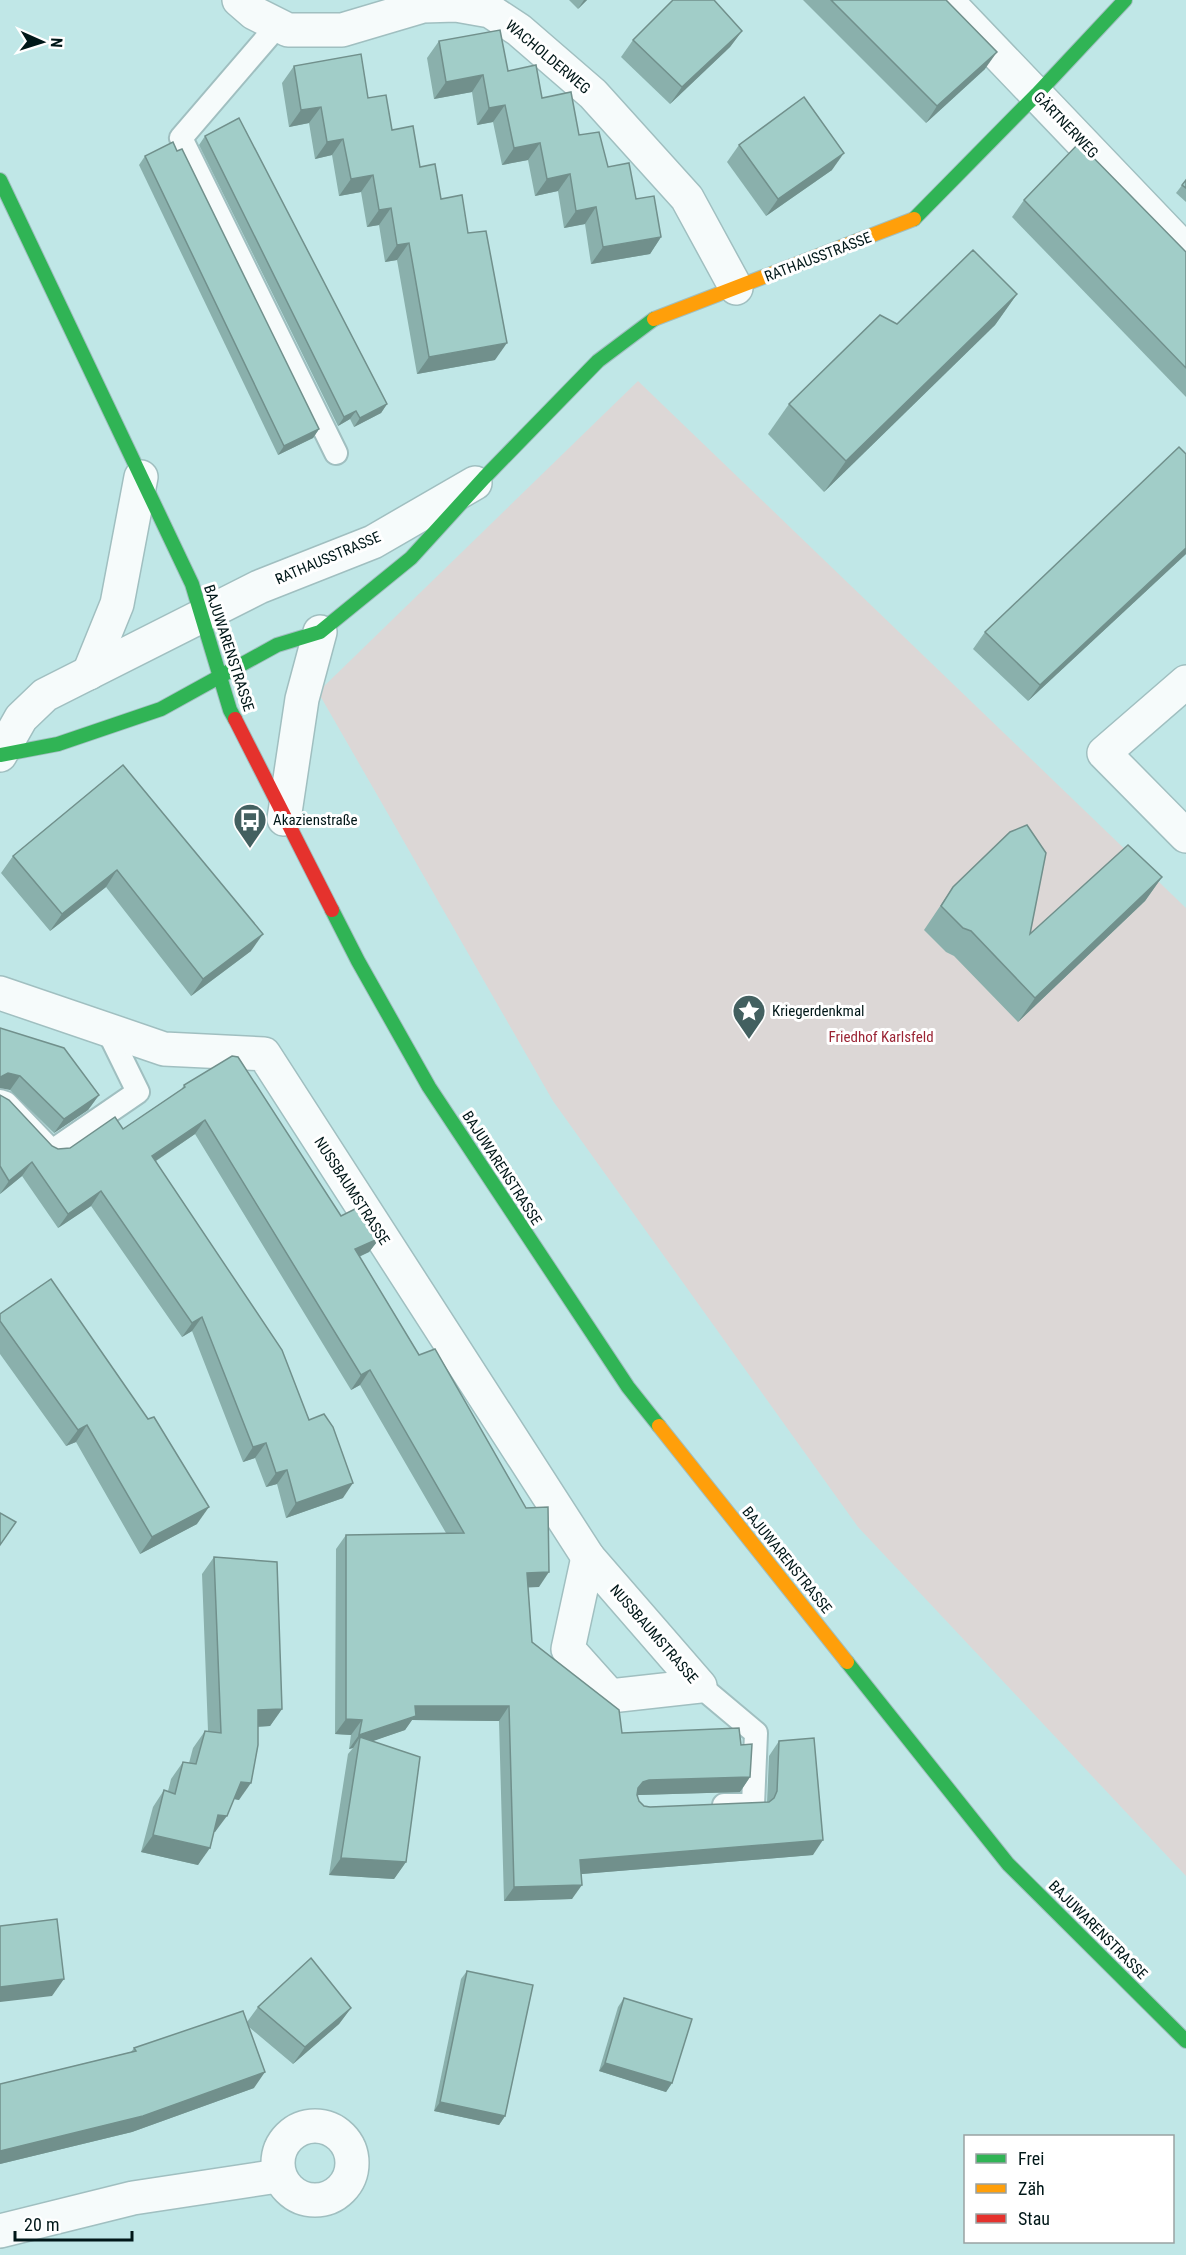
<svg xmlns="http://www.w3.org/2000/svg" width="1186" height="2255" font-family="'Roboto Condensed',sans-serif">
<rect width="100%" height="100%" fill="#c0e7e7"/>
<polygon fill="#dcd7d6" points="638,381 1186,908 1186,1876 858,1527 553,1101 318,692"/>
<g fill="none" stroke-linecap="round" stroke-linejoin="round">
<defs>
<g id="lane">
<polyline points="278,25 181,138 336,453"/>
<polyline points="0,1101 6,1103 52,1151 138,1092 108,1031"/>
<polyline points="700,1686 756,1733 753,1805 724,1805"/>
</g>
<g id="street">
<polyline points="239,0 254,13 288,30 342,30 423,6 456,5 490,11 519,30 593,94 687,198 736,288"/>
<polyline points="946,0 1186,251"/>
<polyline points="89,673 117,604 141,477"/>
<polyline points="1186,682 1104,753 1186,836"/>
<polyline points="0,755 21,718 45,695 259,587 373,542 475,483"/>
<polyline points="284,819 302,699 320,632"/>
<polyline points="0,993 164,1049 264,1054 588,1557"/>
<polygon points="588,1557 700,1686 610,1696 568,1649"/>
<circle cx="315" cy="2163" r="37"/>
<polyline points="0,2231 133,2198 278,2176"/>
</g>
<g id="fast">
<polyline points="0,180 192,584 230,710 235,719"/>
<polyline points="914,219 1037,94 1125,0"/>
<polyline points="0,755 58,744 161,709 277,645 320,632 411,558 484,478 598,361 654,319"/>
<polyline points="332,910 358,961 429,1087 628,1387 659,1426"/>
<polyline points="847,1662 1008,1864 1186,2041"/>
</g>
<g id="slow">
<polyline points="654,319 914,219"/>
<polyline points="659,1426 847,1662"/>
</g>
<polyline id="jam" points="235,719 332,910"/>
</defs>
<use href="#lane" stroke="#a0bfc0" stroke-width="26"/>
<use href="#street" stroke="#a0bfc0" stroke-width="36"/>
<use href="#fast" stroke="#a0bfc0" stroke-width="16"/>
<use href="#slow" stroke="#a0bfc0" stroke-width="16"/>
<use href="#jam" stroke="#a0bfc0" stroke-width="16"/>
<use href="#lane" stroke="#f6fbfb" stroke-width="22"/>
<use href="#street" stroke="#f6fbfb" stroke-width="33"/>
<use href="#fast" stroke="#30b455" stroke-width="14"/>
<use href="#slow" stroke="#ff9f0a" stroke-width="14"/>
<use href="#jam" stroke="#e5322d" stroke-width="14"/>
</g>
<g fill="#8ab0ac">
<polygon points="569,0 587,0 578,9"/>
<polygon points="803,0 946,0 985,69 926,123"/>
<polygon points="742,31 730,47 670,104 621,57 633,40"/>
<polygon points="439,41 508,71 542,98 579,135 636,199 661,237 650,254 591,264 585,224 564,228 558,191 535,196 528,160 502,165 493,122 477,125 472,92 434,99 427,58"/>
<polygon points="294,66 368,98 420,167 441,199 468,233 495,360 417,374 397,260 385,262 379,225 367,227 361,192 339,196 332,155 315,159 309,123 289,127 282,83"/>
<polygon points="205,136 387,404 381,413 354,427 350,419 338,426 199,145"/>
<polygon points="739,145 832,170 766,216 727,162"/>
<polygon points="145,156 319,429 313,438 278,455 139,165"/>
<polygon points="1186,180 1186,202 1176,193"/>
<polygon points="1024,200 1186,252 1186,397 1012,217"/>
<polygon points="1017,294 995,325 824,492 768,434 789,404 897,324"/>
<polygon points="1186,454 1186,554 1028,701 973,649 985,632"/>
<polygon points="123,765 251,951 191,996 106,887 50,931 1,873 13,856"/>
<polygon points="1162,877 1145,901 1018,1022 954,956 946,952 924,930 953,887 1030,934"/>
<polygon points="0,1028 99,1095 88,1110 54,1133 10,1090"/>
<polygon points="184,1085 341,1216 380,1238 369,1252 359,1257 539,1587 528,1587 532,1642 622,1733 741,1745 750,1777 740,1792 639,1795 637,1795 639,1801 644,1806 650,1807 767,1803 769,1756 779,1741 813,1855 581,1874 572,1899 504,1901 499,1721 412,1720 405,1730 372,1741 406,1862 394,1879 329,1875 348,1754 353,1748 349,1749 351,1735 335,1734 336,1549 346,1535 446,1533 360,1385 351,1390 195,1134 156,1161 309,1420 343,1498 286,1518 277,1484 266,1487 255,1458 243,1462 192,1331 182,1337 91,1206 58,1228 22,1176 0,1194 0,1095 52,1146 58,1149 70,1148 123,1129 181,1090"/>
<polygon points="0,1314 148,1419 197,1524 140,1554 76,1442 66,1446 0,1354"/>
<polygon points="214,1557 282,1709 270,1726 258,1727 239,1800 234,1799 215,1832 214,1832 198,1865 141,1852 153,1807 164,1790 168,1791 171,1779 183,1762 189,1763 193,1748 205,1731 208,1731 202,1574"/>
<polygon points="467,1971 505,2116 499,2125 434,2111 461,1979"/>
<polygon points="624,1998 672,2083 666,2092 599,2071 618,2007"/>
<polygon points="258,2007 351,2008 339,2024 293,2064 249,2027 254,2088 132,2132 0,2164 0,2084 131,2052 134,2048 247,2022"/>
</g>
<g fill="#71908c">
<polygon points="584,0 587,0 578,9"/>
<polygon points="742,31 730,47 670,104 682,87"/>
<polygon points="997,52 985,69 926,123 937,106"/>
<polygon points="483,75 472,92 434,99 446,82"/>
<polygon points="505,105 493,122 477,125 489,108"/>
<polygon points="321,107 309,123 289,127 301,110"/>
<polygon points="343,139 332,155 315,159 327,142"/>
<polygon points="540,143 528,160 502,165 514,148"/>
<polygon points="844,153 832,170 766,216 778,199"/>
<polygon points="570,174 558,191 535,196 547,179"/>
<polygon points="373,175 361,192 339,196 351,179"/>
<polygon points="596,207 585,224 564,228 576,211"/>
<polygon points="391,208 379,225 367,227 379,210"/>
<polygon points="661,237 650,254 591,264 603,247"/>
<polygon points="409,243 397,260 385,262 397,245"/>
<polygon points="1017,294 995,325 824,492 846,461"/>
<polygon points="507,343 495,360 417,374 429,357"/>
<polygon points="387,404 381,413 354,427 360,418"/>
<polygon points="356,411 350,419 338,426 344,417"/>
<polygon points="319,429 313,438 278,455 284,446"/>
<polygon points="1186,548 1186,554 1028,701 1040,685"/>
<polygon points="117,870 106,887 50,931 62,914"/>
<polygon points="1162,877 1145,901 1018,1022 1035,998"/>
<polygon points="263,934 251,951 191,996 203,979"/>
<polygon points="8,1073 20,1076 10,1090 0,1088 0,1078 2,1076"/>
<polygon points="99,1095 88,1110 54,1133 64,1119"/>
<polygon points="205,1120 195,1134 142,1170 152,1156"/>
<polygon points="32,1162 22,1176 0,1194 9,1181"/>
<polygon points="101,1191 91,1206 58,1228 68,1214"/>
<polygon points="380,1238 369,1252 345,1263 355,1249"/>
<polygon points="202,1317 192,1331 182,1337 192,1323"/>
<polygon points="370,1370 360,1385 351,1390 361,1375"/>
<polygon points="87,1425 76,1442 66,1446 78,1430"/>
<polygon points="266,1443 255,1458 243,1462 253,1447"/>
<polygon points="287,1470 277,1484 266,1487 276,1473"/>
<polygon points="353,1483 343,1498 286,1518 296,1503"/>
<polygon points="209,1507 197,1524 140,1554 152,1537"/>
<polygon points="549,1572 539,1587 517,1588 527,1573"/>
<polygon points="415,1706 509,1706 499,1721 412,1720 405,1730 359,1746 360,1737 353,1748 349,1749 359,1735"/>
<polygon points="282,1709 270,1726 247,1727 258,1710"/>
<polygon points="346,1719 362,1720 351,1735 335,1734"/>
<polygon points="750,1777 740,1792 639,1795 632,1797 643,1782 649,1780"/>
<polygon points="241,1782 251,1783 239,1800 229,1798"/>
<polygon points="218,1815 227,1816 215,1832 207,1832"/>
<polygon points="153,1835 210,1848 198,1865 141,1852"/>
<polygon points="823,1840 813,1855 570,1875 580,1860"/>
<polygon points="341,1858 406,1862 394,1879 329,1875"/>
<polygon points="582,1885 572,1899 504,1901 514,1887"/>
<polygon points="64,1979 52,1996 0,2002 0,1987"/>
<polygon points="351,2008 339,2024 293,2064 305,2047"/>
<polygon points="605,2063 672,2083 666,2092 599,2071"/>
<polygon points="265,2072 254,2088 132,2132 0,2164 0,2151"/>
<polygon points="440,2102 505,2116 499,2125 434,2111"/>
</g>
<g fill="#a1cdc8" stroke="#71908c" stroke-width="1.5">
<polygon points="673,0 714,0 742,31 682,87 633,40"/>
<polygon points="831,0 946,0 997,52 937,106"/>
<polygon points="500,30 508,71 536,65 542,98 571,92 579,135 599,132 608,167 629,163 636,199 654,196 661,237 603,247 596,207 576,211 570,174 547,179 540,143 514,148 505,105 489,108 483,75 446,82 439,41"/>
<polygon points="361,54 368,98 386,95 392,130 413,126 420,167 435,164 441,199 462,195 468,233 486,231 507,343 429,357 409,243 397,245 391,208 379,210 373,175 351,179 343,139 327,142 321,107 301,110 294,66"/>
<polygon points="804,97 844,153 778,199 739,145"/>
<polygon points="239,118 387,404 360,418 356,411 344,417 205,136"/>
<polygon points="173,142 177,151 182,149 319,429 284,446 145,156"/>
<polygon points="1079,143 1186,252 1186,368 1024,200"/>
<polygon points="1186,180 1186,188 1182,185"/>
<polygon points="973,250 1017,294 846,461 789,404 880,315 897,324"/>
<polygon points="1179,447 1186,454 1186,548 1040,685 985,632"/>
<polygon points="123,765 263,934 203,979 117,870 62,914 13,856"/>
<polygon points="1027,825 1046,853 1030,934 1128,845 1162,877 1035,998 971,931 963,928 941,906 953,887 1010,832"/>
<polygon points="0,1028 64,1048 99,1095 64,1119 20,1076 8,1073 2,1076 0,1078"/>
<polygon points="232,1056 238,1057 341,1216 359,1207 380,1238 355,1249 419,1355 435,1349 526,1508 548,1507 549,1572 527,1573 532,1642 619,1710 622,1733 739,1728 741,1745 752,1744 750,1777 649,1780 643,1782 638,1788 637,1795 639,1801 644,1806 650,1807 769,1802 774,1798 777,1791 779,1741 814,1738 823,1840 580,1860 582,1885 514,1887 509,1706 415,1706 416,1716 359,1735 362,1720 346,1719 346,1535 464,1533 370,1370 361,1375 205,1120 152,1156 282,1350 309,1420 324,1414 333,1427 353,1483 296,1503 287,1470 276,1473 266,1443 253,1447 202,1317 192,1323 101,1191 68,1214 32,1162 9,1181 0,1166 0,1095 9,1100 52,1146 58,1149 70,1148 115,1117 123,1129 185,1087 184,1085"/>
<polygon points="51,1279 148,1419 154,1417 209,1507 152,1537 87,1425 78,1430 0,1321 0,1314"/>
<polygon points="0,1513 16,1522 0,1545"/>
<polygon points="214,1557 277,1562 282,1709 258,1710 258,1745 251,1783 241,1782 227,1816 218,1815 210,1848 153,1835 164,1790 175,1794 183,1762 196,1764 205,1731 221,1733"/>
<polygon points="360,1737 420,1757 406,1862 341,1858"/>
<polygon points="57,1919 64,1979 0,1987 0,1926"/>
<polygon points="311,1958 351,2008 305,2047 258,2007"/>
<polygon points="467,1971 533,1985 505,2116 440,2102"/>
<polygon points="624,1998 692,2019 672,2083 605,2063"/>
<polygon points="243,2011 265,2072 143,2116 0,2151 0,2084 136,2051 134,2048"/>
</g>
<defs>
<symbol id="bus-pin" viewBox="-11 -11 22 30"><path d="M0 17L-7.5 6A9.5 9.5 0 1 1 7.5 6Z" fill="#436060" stroke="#fff"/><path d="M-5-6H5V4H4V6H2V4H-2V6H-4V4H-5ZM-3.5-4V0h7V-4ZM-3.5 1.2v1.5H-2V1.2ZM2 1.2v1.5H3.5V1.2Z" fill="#fff"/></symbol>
<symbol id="sight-pin" viewBox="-11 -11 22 30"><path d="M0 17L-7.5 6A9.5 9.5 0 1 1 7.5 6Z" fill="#436060" stroke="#fff"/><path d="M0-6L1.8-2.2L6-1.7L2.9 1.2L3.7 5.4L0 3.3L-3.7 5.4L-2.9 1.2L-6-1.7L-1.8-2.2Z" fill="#fff"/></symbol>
</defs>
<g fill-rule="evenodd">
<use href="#bus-pin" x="231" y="801" width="38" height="52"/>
<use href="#sight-pin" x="730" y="992" width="38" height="52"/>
</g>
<g text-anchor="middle" stroke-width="6" stroke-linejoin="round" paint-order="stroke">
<g font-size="15" fill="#001718" stroke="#fff">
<text transform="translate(548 57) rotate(40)" y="5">WACHOLDERWEG</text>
<text transform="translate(1066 125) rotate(46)" y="5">GÄRTNERWEG</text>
<text transform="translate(818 257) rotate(-21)" y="5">RATHAUSSTRASSE</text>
<text transform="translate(328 558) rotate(-23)" y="5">RATHAUSSTRASSE</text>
<text transform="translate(229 648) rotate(72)" y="5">BAJUWARENSTRASSE</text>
<text transform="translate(502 1168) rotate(57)" y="5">BAJUWARENSTRASSE</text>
<text transform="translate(352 1191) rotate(57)" y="5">NUSSBAUMSTRASSE</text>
<text transform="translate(787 1560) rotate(51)" y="5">BAJUWARENSTRASSE</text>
<text transform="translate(654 1634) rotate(49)" y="5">NUSSBAUMSTRASSE</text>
<text transform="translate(1098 1930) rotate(45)" y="5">BAJUWARENSTRASSE</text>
</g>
<g font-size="15" fill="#001718" stroke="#fff" text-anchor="start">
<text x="273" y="825">Akazienstraße</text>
<text x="772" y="1016">Kriegerdenkmal</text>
</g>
<g font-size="15" fill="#9b2434" stroke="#fff">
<text x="881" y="1042">Friedhof Karlsfeld</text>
</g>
</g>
<rect x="964" y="2135" width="210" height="108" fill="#ffffff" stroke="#99a2a3" stroke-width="1.5"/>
<rect x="976" y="2154" width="30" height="9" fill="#30b455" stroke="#99a2a3" stroke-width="1.5"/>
<text x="1018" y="2165" font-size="18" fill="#001718">Frei</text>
<rect x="976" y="2184" width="30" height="9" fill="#ff9f0a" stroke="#99a2a3" stroke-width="1.5"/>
<text x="1018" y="2195" font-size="18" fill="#001718">Zäh</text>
<rect x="976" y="2214" width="30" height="9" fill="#e5322d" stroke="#99a2a3" stroke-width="1.5"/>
<text x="1018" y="2225" font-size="18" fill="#001718">Stau</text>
<g transform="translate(42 42) rotate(93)" stroke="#ffffff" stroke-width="4.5" paint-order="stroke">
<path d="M0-4.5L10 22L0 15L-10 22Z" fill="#001718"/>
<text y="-9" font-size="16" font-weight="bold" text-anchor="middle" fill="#001718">N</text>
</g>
<path d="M15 2231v9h117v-9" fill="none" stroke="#001718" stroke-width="3"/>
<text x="24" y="2231" font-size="18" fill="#001718" stroke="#ffffff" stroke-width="4.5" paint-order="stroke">20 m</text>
</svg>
